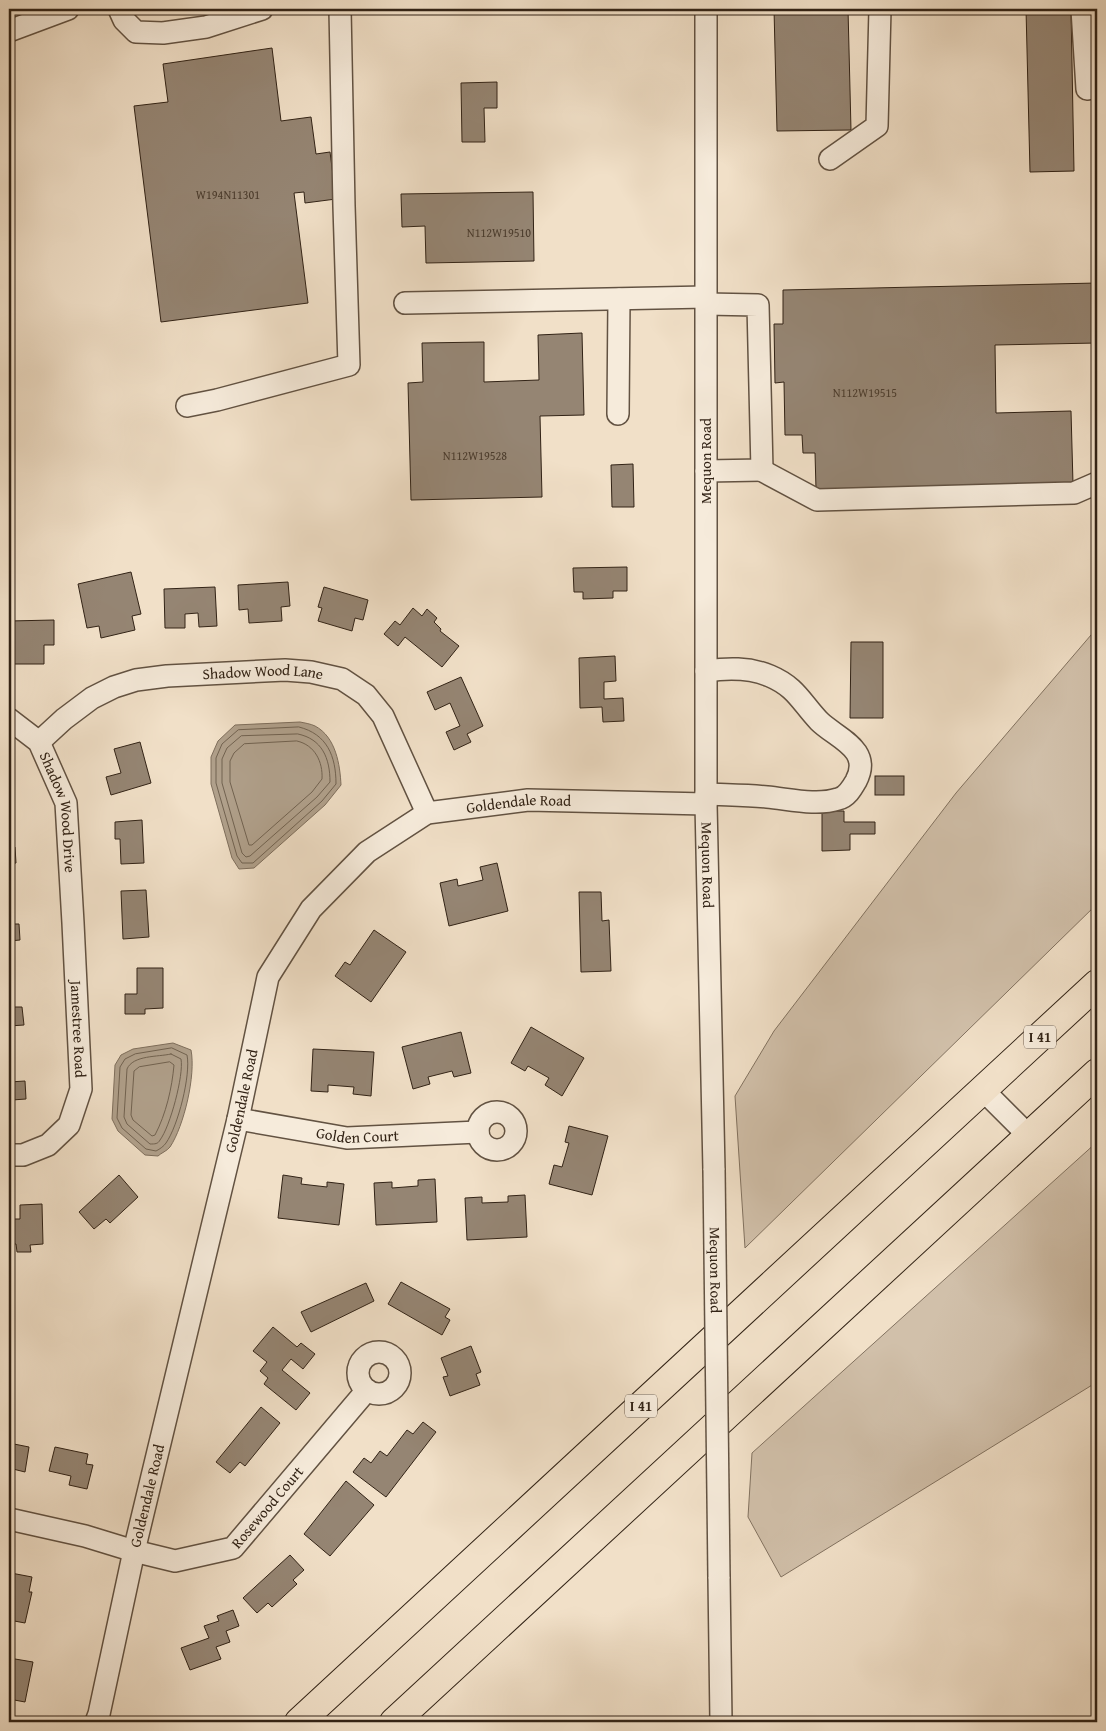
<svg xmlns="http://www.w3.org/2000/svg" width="1106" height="1731" font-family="'Gentium Book Plus',serif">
<rect width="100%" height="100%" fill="#f1e0c8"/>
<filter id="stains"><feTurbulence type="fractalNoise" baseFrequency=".004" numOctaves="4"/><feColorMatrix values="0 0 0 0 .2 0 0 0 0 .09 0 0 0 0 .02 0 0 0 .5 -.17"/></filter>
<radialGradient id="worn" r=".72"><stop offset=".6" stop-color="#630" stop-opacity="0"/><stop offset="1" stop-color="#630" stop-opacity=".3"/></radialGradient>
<g fill="#d1c0aa" stroke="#827260">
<polygon points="1097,628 1097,904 745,1248 735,1096 774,1031 956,793"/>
<polygon points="1097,1142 1097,1382 781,1577 748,1517 752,1453"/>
</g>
<g fill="#b0a08b" stroke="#7e6e5c">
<path d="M300,722C305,723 311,724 315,726C336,737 340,765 341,785L325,805L254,868L239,869L232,858L211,784V757L218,741L235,725Z"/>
<path d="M173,1043L191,1050C196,1075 184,1126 170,1147C167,1151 161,1153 158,1156L145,1155L118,1131L112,1119L115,1065L121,1055L133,1049Z"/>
</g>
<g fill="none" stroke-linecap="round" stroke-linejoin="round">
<g stroke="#716250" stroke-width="1">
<path d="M299,727C327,734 336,756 336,784L322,801L253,863H242L237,856L216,783V758L222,744L238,730Z"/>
<path d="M298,734C322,739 330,758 330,782L317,797L250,856L246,857L242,853L222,783V759L227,748L241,736Z"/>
<path d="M297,741C315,745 323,762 322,779L312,792L252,845H249L230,782V761L234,753L244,744Z"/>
<path d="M172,1048L187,1055C191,1075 178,1126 166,1143C164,1146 160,1149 156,1151L146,1149L122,1128L117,1118L120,1067L125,1059L135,1054Z"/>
<path d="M171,1054L181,1059C184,1075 170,1127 160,1140C158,1144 155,1144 150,1144L127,1124L124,1117L127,1069C133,1055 158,1057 171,1054Z"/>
<path d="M170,1062L174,1065C172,1088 166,1114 155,1135L152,1136L133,1120L131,1115L134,1071L139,1067Z"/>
</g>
</g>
<g fill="#958573" stroke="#322316">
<polygon points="561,9 622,9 623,13 561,14"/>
<polygon points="774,9 848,9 851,130 777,131"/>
<polygon points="1026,9 1071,9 1074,171 1030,172"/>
<polygon points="272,48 281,121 311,117 316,154 330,152 336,199 305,203 304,192 294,193 308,303 161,322 134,106 168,102 163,64"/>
<polygon points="497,82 497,108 484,108 485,142 462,142 461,83"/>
<polygon points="533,192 534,261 426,263 425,226 402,227 401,194"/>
<polygon points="1097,283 1097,343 995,345 996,413 1071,411 1073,484 816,489 815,453 803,453 802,435 785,435 784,382 775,383 774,324 783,324 783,290"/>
<polygon points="582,333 584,415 540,416 542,497 411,500 408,383 423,382 422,343 484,342 484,382 539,380 538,335"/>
<polygon points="633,464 634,507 612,507 611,465"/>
<polygon points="627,567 627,591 613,591 613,598 583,599 583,592 574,592 573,568"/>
<polygon points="131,572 141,614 132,616 135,630 101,638 99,626 87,628 78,584"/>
<polygon points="288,582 290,606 281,607 282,621 249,623 248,609 239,610 238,585"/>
<polygon points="215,587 217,626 199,627 198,613 185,614 185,628 165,628 164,589"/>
<polygon points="324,587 368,600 363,620 355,618 352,631 318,621 322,608 318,607"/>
<polygon points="413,608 422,616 427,609 437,618 434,622 441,629 440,631 459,646 442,667 405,637 398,646 384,634 395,621 400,625"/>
<polygon points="54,620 54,645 44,645 44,664 9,664 9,621"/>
<polygon points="851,642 883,642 883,718 850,718"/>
<polygon points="615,656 616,681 604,682 604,699 623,698 624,721 603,722 602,707 580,708 579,658"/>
<polygon points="461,677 483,726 467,734 471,742 454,750 446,732 460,726 450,703 435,710 427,692"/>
<polygon points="140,742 151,783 111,795 106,777 121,773 114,749"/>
<rect x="875" y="776" width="29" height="19"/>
<polygon points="822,811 844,811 844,822 875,822 875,834 850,834 850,850 822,851"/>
<polygon points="142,820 144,863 121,864 120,839 115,839 115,822"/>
<polygon points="9,846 15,847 16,863 9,864"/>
<polygon points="497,863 508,911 449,926 440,883 457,879 458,886 483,880 480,867"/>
<polygon points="146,890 149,937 123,939 121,891"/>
<polygon points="579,892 601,892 602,921 609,920 611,971 581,972"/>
<polygon points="9,899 12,899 13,924 19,924 20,940 9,941"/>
<polygon points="374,930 406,952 371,1002 335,976 345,962 350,965"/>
<polygon points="137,968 163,968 163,1008 145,1009 145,1014 125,1014 125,994 137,994"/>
<polygon points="9,1007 22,1007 24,1025 9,1026"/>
<polygon points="531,1027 584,1058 562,1096 545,1085 549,1078 528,1066 525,1071 511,1063"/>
<polygon points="461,1032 471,1073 454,1077 452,1071 428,1077 430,1084 413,1089 402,1047"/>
<polygon points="313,1049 374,1052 371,1096 353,1094 354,1087 328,1085 328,1092 311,1091"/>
<polygon points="25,1081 26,1099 12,1100 12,1112 9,1112 9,1082"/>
<polygon points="569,1126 608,1136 592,1195 549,1184 554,1165 562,1167 569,1143 565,1142"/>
<polygon points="119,1175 138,1197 110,1223 106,1219 94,1229 79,1212"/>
<polygon points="283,1175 302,1178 301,1184 327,1187 327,1182 344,1184 339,1225 278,1218"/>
<polygon points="435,1179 437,1222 376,1225 374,1183 392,1182 392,1188 418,1186 418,1180"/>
<polygon points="525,1195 527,1237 467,1240 465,1198 482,1197 482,1203 508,1202 508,1196"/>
<polygon points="42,1204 43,1244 30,1245 31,1252 17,1252 16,1244 9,1244 9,1219 20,1219 20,1205"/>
<polygon points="401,1282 450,1309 445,1317 450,1320 442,1335 388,1304"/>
<polygon points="366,1283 374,1301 311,1332 301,1312"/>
<polygon points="273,1327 297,1347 301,1343 315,1354 303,1369 291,1359 282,1370 310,1393 296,1410 264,1384 268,1378 260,1371 267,1362 253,1351"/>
<polygon points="471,1346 481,1372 476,1374 480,1385 450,1396 443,1377 448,1376 441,1358"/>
<polygon points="261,1407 280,1423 245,1466 240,1462 230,1473 216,1462"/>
<polygon points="423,1422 436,1432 386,1497 353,1472 364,1458 371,1463 380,1451 387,1456 407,1430 413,1434"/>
<polygon points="9,1443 29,1447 25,1472 9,1468"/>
<polygon points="55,1447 88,1454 86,1464 93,1465 87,1489 69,1485 71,1476 49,1471"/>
<polygon points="346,1481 374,1505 330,1556 304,1534"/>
<polygon points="290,1555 304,1570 293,1580 297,1584 272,1607 268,1603 257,1613 243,1598"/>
<polygon points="11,1573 32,1577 29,1592 32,1592 25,1623 9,1620 9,1597 11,1589 9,1588 9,1584"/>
<polygon points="233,1610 239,1626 226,1631 230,1642 216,1647 221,1659 190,1670 181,1648 209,1638 204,1626 219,1621 217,1616"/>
<polygon points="9,1658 33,1662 25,1702 9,1699"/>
</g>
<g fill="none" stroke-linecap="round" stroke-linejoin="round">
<defs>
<g id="minor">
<polyline points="119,9 124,20 136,32 163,33 206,27 262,9"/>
<path id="s1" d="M706,9V804L714,1170"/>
<polyline points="1082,9 1087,89"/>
<polyline points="9,31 68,9"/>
<polyline points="830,159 877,126 880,9"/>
<polyline points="405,303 706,297"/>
<polyline points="187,406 217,400 349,365 344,206 340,9"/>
<polyline points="618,414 619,299"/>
<polyline points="761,470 817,500 1074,493 1097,483"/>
<polyline points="706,471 762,470 758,305 706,304"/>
<path d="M706,671C727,668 749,667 770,676C796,687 801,702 819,721C836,738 873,749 856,781C852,788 847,797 838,799C817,806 789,799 767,797C747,795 726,795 706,794"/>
<path id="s2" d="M9,719L39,742L66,803L73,923L81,1089L69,1125L48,1145L23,1155H9"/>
<path id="s3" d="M39,742L64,719L92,698L114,687L136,680L167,676L285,670L311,672L342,679L366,695L383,716L427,813"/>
<polyline points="983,1090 1029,1136"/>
<circle cx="497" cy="1131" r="19"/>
<path id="s4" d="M238,1119L347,1138L478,1132"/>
<circle cx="379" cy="1373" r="21"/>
<path id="s5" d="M9,1519L85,1536L134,1551L175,1561L233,1548L367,1390"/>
<polyline points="719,1577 721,1722"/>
<path id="s6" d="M96,1722L99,1714L134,1551L238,1119L268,977L311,909L367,852L427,813L528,800L706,804"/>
</g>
<g id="highway">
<polyline points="299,1722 1097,984"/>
<polyline points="394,1722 1097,1073"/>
</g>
</defs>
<use href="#minor" stroke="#625242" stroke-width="24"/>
<use href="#highway" stroke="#322316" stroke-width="30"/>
<use href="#minor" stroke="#f6ebdb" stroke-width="21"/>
<use href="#highway" stroke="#f1e0c8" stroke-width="28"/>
<defs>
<g id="minor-bridge">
<path id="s7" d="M714,1170L719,1577"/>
</g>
</defs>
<use href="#minor-bridge" stroke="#625242" stroke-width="24" stroke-linecap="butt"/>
<use href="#minor-bridge" stroke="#f6ebdb" stroke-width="21"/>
</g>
<g text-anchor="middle" stroke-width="4" stroke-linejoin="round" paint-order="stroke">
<g font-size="12" fill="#4b3c2d">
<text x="228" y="199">W194N11301</text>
<text x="499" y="237">N112W19510</text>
<text x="865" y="397">N112W19515</text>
<text x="475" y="460">N112W19528</text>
</g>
<g fill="#f6ebdb" stroke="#6d5f51" stroke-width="1">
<rect x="1024" y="1025.5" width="32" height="23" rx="4"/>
<rect x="625" y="1394.5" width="32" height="23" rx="4"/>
</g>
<g font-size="14" font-weight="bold" fill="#322316">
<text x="1040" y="1042">I 41</text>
<text x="641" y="1411">I 41</text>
</g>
<g font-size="15" fill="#322316" stroke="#f6ebdb">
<text transform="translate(706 461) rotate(-90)" y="5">Mequon Road</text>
<text dy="5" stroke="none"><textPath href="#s3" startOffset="244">Shadow Wood Lane</textPath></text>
<text dy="5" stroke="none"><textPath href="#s6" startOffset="1089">Goldendale Road</textPath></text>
<text dy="5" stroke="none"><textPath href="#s2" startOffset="112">Shadow Wood Drive</textPath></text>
<text dy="5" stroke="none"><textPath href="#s1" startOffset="856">Mequon Road</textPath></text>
<text dy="5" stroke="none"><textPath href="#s2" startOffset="331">Jamestree Road</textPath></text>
<text dy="5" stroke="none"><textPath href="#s6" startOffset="638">Goldendale Road</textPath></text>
<text dy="5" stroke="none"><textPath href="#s4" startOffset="121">Golden Court</textPath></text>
<text dy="5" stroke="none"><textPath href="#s7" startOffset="100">Mequon Road</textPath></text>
<text dy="5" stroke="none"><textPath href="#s6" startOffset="232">Goldendale Road</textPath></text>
<text dy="5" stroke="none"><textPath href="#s5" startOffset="284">Rosewood Court</textPath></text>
</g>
</g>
<rect width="1106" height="1731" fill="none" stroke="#f1e0c8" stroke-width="30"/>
<rect x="10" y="10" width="1086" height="1711" fill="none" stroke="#322316" stroke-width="2.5"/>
<rect x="15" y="15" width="1076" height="1701" fill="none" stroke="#322316"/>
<rect width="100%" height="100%" filter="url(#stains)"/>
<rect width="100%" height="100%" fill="url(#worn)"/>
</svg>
